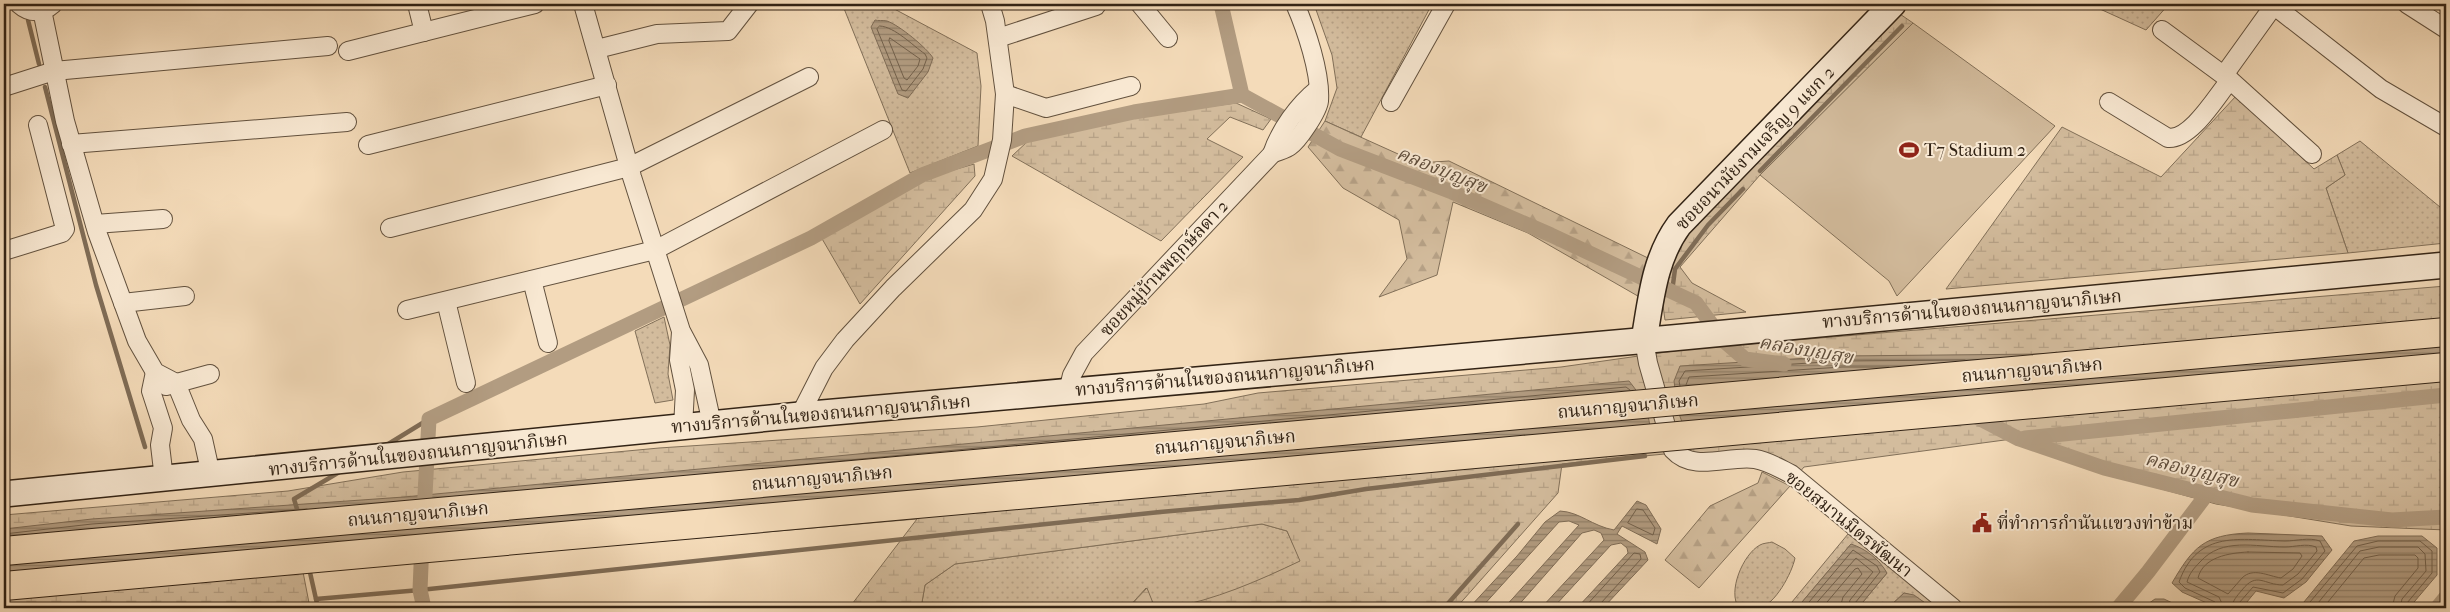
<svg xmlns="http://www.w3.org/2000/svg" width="2450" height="612" font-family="'IM FELL French Canon','Noto Serif Thai',serif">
<defs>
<pattern id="green-dots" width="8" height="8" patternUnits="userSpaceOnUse" patternTransform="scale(1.25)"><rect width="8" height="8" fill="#d3bc9d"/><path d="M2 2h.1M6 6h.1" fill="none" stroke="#b6a186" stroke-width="1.8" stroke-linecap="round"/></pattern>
<pattern id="forest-firs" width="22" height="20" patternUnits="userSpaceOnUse" patternTransform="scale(1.25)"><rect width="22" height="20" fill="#d3bc9d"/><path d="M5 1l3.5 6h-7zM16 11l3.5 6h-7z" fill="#b6a186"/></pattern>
<pattern id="wetland-marsh" width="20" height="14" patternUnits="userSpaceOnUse" patternTransform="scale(1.25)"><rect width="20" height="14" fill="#d3bc9d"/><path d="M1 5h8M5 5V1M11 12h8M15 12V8" fill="none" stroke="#b6a186"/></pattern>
<pattern id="water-rules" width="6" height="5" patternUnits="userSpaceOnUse" patternTransform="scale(1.25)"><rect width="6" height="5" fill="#b29c81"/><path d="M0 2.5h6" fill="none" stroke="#917f68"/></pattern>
</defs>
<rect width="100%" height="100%" fill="#f4dbb9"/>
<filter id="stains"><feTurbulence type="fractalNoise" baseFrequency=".004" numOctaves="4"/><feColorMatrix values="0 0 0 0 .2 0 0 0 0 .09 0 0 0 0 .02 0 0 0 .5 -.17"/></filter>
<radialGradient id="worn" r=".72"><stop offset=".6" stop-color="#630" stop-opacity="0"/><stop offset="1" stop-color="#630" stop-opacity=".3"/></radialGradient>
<g fill="url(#green-dots)" stroke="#827059">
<polygon points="851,4 885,4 977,53 981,86 978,146 910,173 843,6"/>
<polygon points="1314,4 1432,4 1361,137 1325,121 1337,88 1332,55"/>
<polygon points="2089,4 2169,4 2146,30"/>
<polygon points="2360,141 2446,212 2446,243 2348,253 2326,188 2345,175 2337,155"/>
<polygon points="664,317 670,345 668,374 673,400 655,403 635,331"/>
<path d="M1262,524L1287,531L1301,561C1255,582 1206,608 1155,608L1146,588L1128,608H921L925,585L955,564Z"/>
<path d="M1848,534L1944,608C1925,608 1922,597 1904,593L1888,608H1858L1887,573L1851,544L1797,608H1787Z"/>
<path d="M1772,542L1785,549L1795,558C1792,573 1775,605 1759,608C1753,609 1745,608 1739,608C1727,592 1743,554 1760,545C1763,543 1769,543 1772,542Z"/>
</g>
<g fill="url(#forest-firs)" stroke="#827059">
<polygon points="1325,121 1418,163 1449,161 1650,259 1643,299 1528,233 1453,202 1437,275 1379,297 1407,259 1399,220 1343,188 1308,147"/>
<polygon points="1762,472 1790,486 1699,588 1665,560 1710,506 1758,483"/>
</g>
<g fill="url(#wetland-marsh)" stroke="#827059">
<polygon points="1897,12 1913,23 1760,175 1680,267 1692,283 1746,312 1665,320 1663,306 1669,272 1678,248 1719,195"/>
<polygon points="2236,96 2314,169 2337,155 2345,175 2326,188 2348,253 1946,289 2062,127 2161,177"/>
<polygon points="1236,103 1271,119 1263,130 1230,117 1207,139 1243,157 1161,241 1012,156 1028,141 1152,114"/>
<polygon points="974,164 975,176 860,304 821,237 922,179"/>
<path d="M2446,286V530L2351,526L2216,504L2100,472L2012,439L1804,467L1799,473L1783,459L1754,456L1707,458L1685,452L1562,464L1558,493L1456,608H1169C1215,600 1258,581 1300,561L1287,531L1262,524L955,564L925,585L921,608H849L917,519L303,572L310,608H4V515L288,491L403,472L659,448L977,427L1204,404L1258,393L1561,367L1688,349Z"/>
<polygon points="1147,588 1155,608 1128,608"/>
</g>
<polygon fill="#d3bc9d" stroke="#827059" points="1913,23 2055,126 1897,296 1889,281 1760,175"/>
<g fill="url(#water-rules)" stroke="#7f6c56">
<path d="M875,20C878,21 883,20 887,21C899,25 927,48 933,58L928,72L908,98L898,94L871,27Z"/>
<polygon points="2446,320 2446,379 1690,444 1678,411 1674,381 1680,366 1841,356 2044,354"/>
<path d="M1629,381C1647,403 1649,415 1652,442L4,592V529L92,519L404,497Z"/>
<path d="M1637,501L1646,505L1661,529L1657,544L1622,526L1617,534L1645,552L1648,560L1603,608H1577L1628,553L1627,548L1621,543L1611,545L1553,608H1541L1604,540L1601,533L1594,530L1582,533L1516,608H1504L1579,525L1569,521L1559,522L1481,608H1469L1517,556L1545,522L1560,511C1580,512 1592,526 1614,530Z"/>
<path d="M2248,533L2322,536L2332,550L2306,582L2284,598L2256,591L2242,608H2218L2182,592L2172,583C2193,547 2204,535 2248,533Z"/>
<polygon points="2378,536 2422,536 2437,548 2437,575 2409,608 2299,608 2354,541"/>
<path d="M1851,544C1866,549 1879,559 1887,573L1858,608H1797Z"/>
<polygon points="1904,593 1914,595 1932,608 1888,608"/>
<polygon points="2155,599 2164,599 2183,608 2142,608"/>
</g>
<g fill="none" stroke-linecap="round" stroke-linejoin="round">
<g stroke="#72604b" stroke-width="1">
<path d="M880,26C895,27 912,45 925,54L927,58L923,69L906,91L902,90L899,83L877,29Z"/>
<polygon points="890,38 920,59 918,66 907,80 904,78 889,41"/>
<polyline points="1686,385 1689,377 1842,367 1889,367"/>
<polyline points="1680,386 1679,381 1685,371 1841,361 1965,360"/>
<polyline points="786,466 1626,387 1630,390"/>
<polygon points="1637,509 1643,510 1655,528 1653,535 1628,523"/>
<polyline points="4,534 92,524 307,509"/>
<path d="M2248,552L2300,553L2302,556L2293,569L2281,578C2268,576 2253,567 2242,578C2237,583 2233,589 2228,594L2198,578C2203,557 2229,553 2248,552Z"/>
<polyline points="1584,608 1634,553 1640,554 1641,559 1601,603 1600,608"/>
<polyline points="1804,608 1853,550 1877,566 1880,572 1855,603 1854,608"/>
<polyline points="1812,608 1856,558 1873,572 1850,600 1848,608"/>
<polyline points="1822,608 1855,569 1858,568 1862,574 1843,597 1840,608"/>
<path d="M2218,608L2215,602L2185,588L2179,582C2198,529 2241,540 2285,541C2297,541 2308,537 2320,541L2325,551L2302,579L2283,593L2253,587L2239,603L2238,608"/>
<path d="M2224,608L2219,597L2187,582C2189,574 2194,568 2200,562C2222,537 2255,547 2285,547C2295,547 2306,543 2316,547L2317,551L2298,574L2283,585C2264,585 2257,571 2242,590C2237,596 2232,601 2232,608"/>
<polyline points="2305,608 2357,546 2378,541 2420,541 2432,551 2432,573 2407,603 2406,608"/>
<polyline points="2314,608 2360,551 2379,547 2418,547 2425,554 2426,571 2402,599 2400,608"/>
<polyline points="2323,608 2364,558 2379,555 2415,555 2418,558 2418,568 2395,596 2392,608"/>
</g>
<g stroke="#7f6c56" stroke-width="4.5">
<polyline points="28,20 39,64"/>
<polyline points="45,87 96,285 145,447"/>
<polyline points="1760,171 1902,26"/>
<polyline points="1672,292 1675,269 1708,225 1743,189"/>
<polyline points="385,446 429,419"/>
<polyline points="297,509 294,499 341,471"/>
<polyline points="309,568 318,608"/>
<polyline points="316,599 420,590 1160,512 1299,500 1366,489 1645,456"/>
<polyline points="1444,608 1518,524"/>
</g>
<g stroke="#b29c81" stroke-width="15">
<polyline points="1221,4 1242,95 1340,149 1452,192 1551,235 1696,303 1723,340 1745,359 1784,364"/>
<polyline points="1969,413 2019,439 2104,468 2252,505 2392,520 2446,517"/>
<polyline points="2025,438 2446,395"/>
<polyline points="424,514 429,419 811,238 922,175 1025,136 1134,112 1242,95"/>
<polyline points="422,542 420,590 424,608"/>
<polyline points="2118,608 2148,572 2207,494"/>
<polyline points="2437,608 2446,597"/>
</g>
<defs>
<g id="street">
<path d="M19,4C30,14 43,13 53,4"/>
<polyline points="417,4 424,32"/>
<polyline points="583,4 632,177 681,331 699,365 712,424"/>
<polyline points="1140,4 1168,38"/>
<polyline points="2272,4 2381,89 2446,127"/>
<polyline points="2407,4 2446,29"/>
<polyline points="42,10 65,121 97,232 137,341 155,372 176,383 191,420 203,439 211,475"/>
<polyline points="2162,30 2230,80 2312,154"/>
<polyline points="998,38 1096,6"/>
<polyline points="597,49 657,34 728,31 749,4"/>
<polyline points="348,51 535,4"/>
<polyline points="2224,75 2275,4"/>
<polyline points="4,87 54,71 328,46"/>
<polyline points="1005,94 1046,108 1131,86"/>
<polyline points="1391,102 1446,4"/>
<path d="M2109,102L2168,138C2191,140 2216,97 2230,80"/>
<polyline points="71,144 347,122"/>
<polyline points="368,145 607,85"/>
<path d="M1272,154C1280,130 1298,105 1318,89"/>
<polyline points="95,224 163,219"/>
<polyline points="390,228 629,167 809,77"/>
<polyline points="4,251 62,233 65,229 38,125"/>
<polyline points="532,280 548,343"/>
<polyline points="446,301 466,383"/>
<polyline points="123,303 185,296"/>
<polyline points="407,310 655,250 883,130"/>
<polyline points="681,332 679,360 685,390 683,427"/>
<path d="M1644,340L1648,363L1673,450C1694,473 1728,455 1755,459C1768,461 1779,468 1791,474L1953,608"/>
<polyline points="155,372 151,391 163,428 160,445 164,479"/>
<polyline points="166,386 210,374"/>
<path d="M1068,391L1072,375L1084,353L1272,154C1278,151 1285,150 1290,146C1298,141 1318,111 1319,101C1321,73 1306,29 1295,4"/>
<polyline points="800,415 824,368 845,340 893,288 973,210 993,179 1002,140 1005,94 995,21 990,4"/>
</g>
<g id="secondary">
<path d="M1644,340C1651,300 1654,259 1679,225L1893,4"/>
<polyline points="4,494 800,415 1672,338 2446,265"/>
</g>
</defs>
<use href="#street" stroke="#62513e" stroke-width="20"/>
<use href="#secondary" stroke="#322315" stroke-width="28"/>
<use href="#street" stroke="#f8e8d2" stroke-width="18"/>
<use href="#secondary" stroke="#f8e8d2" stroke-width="25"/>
<defs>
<g id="highway-bridge">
<polyline points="4,551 2446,332"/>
<polyline points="4,586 2446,367"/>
</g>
</defs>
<use href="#highway-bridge" stroke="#322315" stroke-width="30" stroke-linecap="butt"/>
<use href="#highway-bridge" stroke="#f4dbb9" stroke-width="28"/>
</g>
<defs>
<symbol id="stadium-bare" viewBox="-9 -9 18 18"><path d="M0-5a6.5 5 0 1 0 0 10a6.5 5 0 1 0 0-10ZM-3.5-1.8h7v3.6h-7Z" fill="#8f2418" stroke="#f8e8d2" stroke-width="2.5" paint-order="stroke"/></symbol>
<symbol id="civic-bare" viewBox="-9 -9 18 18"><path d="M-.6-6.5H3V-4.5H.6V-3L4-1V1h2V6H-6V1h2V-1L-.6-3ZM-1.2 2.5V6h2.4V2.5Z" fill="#8f2418" stroke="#f8e8d2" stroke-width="2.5" paint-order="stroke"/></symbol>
</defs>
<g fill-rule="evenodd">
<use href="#stadium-bare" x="1895" y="136" width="28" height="28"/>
<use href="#civic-bare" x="1968" y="509" width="28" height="28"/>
</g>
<g text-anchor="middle" stroke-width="4" stroke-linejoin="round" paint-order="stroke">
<g font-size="18" fill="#322315" stroke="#f8e8d2">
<text transform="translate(1755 148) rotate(-46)" y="6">ซอยอนามัยงามเจริญ 9 แยก 2</text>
<text transform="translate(1164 268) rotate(-47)" y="6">ซอยหมู่บ้านพฤกษ์ลดา 2</text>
<text transform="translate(1972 309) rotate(-5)" y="6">ทางบริการด้านในของถนนกาญจนาภิเษก</text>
<text transform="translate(2032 370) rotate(-5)" y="6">ถนนกาญจนาภิเษก</text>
<text transform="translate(1225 377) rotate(-5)" y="6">ทางบริการด้านในของถนนกาญจนาภิเษก</text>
<text transform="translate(1628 406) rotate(-5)" y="6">ถนนกาญจนาภิเษก</text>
<text transform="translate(821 414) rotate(-5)" y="6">ทางบริการด้านในของถนนกาญจนาภิเษก</text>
<text transform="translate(1225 442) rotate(-5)" y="6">ถนนกาญจนาภิเษก</text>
<text transform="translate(418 454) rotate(-6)" y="6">ทางบริการด้านในของถนนกาญจนาภิเษก</text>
<text transform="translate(822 478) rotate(-5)" y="6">ถนนกาญจนาภิเษก</text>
<text transform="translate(418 514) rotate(-5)" y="6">ถนนกาญจนาภิเษก</text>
<text transform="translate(1849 524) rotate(39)" y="6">ซอยสมานมิตรพัฒนา</text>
</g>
<g font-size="18" fill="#322315" stroke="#f8e8d2" text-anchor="start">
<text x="1924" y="156">T7 Stadium 2</text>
<text x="1997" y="529">ที่ทำการกำนันแขวงท่าข้าม</text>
</g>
<g font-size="19" font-style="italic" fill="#5f4d3b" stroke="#f8e8d2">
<text transform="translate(1442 169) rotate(22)" y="7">คลองบุญสุข</text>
<text transform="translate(1806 349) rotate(10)" y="7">คลองบุญสุข</text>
<text transform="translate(2192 469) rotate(14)" y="7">คลองบุญสุข</text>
</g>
</g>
<rect width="2450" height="612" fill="none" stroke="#f4dbb9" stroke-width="20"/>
<rect x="5" y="5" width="2440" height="602" fill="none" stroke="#322315" stroke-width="2.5"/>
<rect x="10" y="10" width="2430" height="592" fill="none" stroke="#322315"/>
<rect width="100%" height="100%" filter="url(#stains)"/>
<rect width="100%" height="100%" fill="url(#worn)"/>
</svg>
